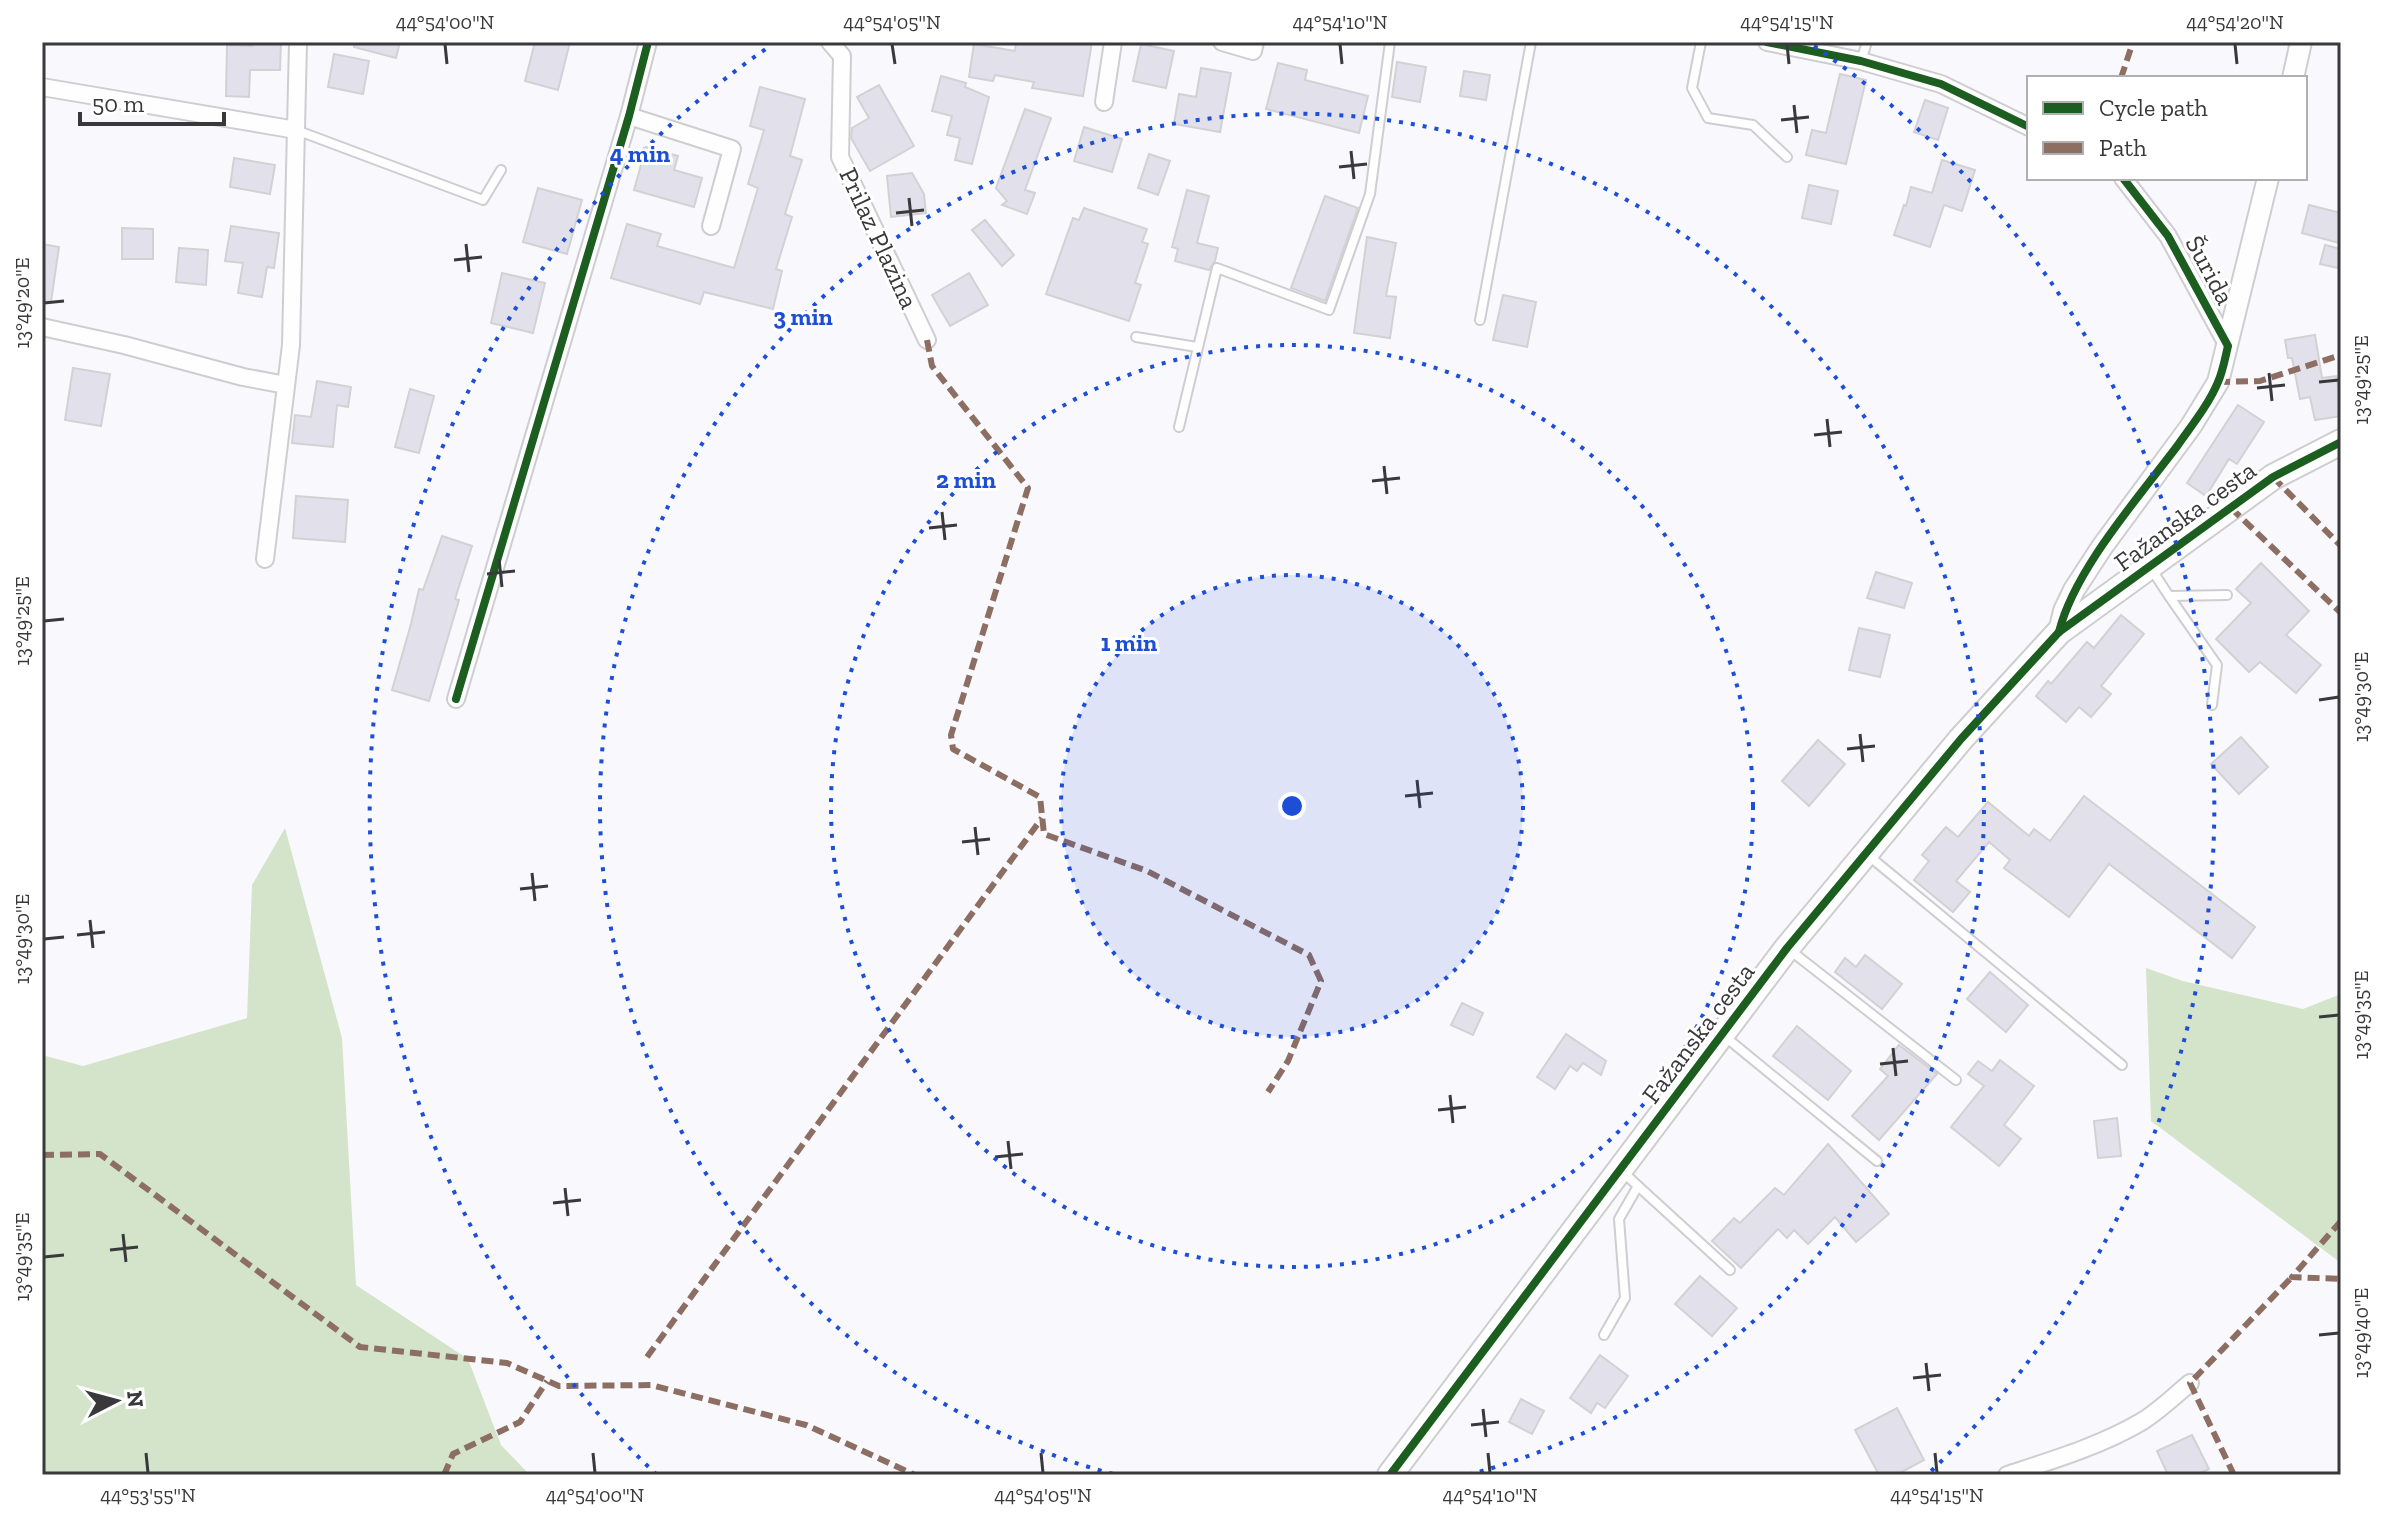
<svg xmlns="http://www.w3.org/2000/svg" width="2383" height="1517" font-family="'Zilla Slab',serif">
<rect width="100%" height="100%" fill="#f9f9fd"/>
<g fill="#d4e4cb">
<polygon points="285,828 342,1038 356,1285 468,1359 501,1445 530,1475 42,1475 42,1055 83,1066 247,1018 252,885"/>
<polygon points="2146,968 2183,981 2303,1009 2341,994 2341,1263 2151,1121"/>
</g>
<g fill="#e2e1eb" stroke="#d2d2d5" stroke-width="2">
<polygon points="253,42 281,42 280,70 250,70 249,97 226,96 227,45 253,46"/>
<polygon points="355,42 400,42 396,58 354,47"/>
<polygon points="535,42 570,42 558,90 525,81"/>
<polygon points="1016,42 1092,42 1083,96 1032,88 1034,82 995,75 993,81 969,77 974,44 1015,51"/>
<polygon points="1141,44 1174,51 1166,88 1133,81"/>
<polygon points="334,54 369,61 363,94 328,87"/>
<polygon points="1397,62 1426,67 1420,102 1392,97"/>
<polygon points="1278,63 1307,70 1305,80 1368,96 1359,133 1266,109"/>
<polygon points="1201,68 1231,73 1220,132 1174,124 1179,94 1196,97"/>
<polygon points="1464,71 1490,75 1486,100 1460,96"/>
<polygon points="1840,74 1866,80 1846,164 1806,155 1812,130 1826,133"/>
<polygon points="941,76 966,83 965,87 989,97 972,164 955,160 960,138 947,135 952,116 932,111"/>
<polygon points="879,85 914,146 870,171 851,138 852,128 869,118 857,97"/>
<polygon points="760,87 805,99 790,156 802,160 785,214 792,217 776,269 782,271 773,309 704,292 700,304 611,278 627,224 661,234 657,246 734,268 758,188 748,184 764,130 750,126"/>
<polygon points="1925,100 1948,108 1938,140 1914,132"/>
<polygon points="1025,109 1051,118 1025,190 1035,193 1027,214 1002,205 1007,201 996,188"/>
<polygon points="1084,127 1122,139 1112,172 1074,161"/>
<polygon points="646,147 678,156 674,170 702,178 694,207 634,190"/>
<polygon points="1149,154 1170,161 1158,195 1138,188"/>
<polygon points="234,158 275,165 270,194 230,187"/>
<polygon points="1942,160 1975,170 1962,211 1944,205 1930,247 1894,235 1904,205 1906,206 1911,187 1932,193"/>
<polygon points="912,173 924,194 926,213 891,217 887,176"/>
<polygon points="1809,185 1838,191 1831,224 1802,218"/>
<polygon points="538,188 582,200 567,254 523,242"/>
<polygon points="1187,190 1209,196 1197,243 1218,248 1215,261 1209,270 1175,261 1178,249 1172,247"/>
<polygon points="1325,196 1358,208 1325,301 1291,288"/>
<polygon points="2309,205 2341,213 2339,243 2302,233"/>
<polygon points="1084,208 1147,229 1142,242 1148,244 1135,283 1141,285 1129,321 1046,294 1073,218 1079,220"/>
<polygon points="985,220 1014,255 1002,266 972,230"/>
<polygon points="231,226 279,233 274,268 267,267 262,297 238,293 243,263 225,261"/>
<polygon points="122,228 153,229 153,259 122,259"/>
<polygon points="1367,237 1396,243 1386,296 1396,297 1390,338 1354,333"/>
<polygon points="42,244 59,247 51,302 42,301"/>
<polygon points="2325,245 2341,249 2338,268 2320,264"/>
<polygon points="179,248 208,250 206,285 176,282"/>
<polygon points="502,273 545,283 533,333 491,323"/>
<polygon points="969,273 988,305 950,326 932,295"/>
<polygon points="1503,295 1536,302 1527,347 1493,340"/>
<polygon points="2315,335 2322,378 2336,376 2341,401 2341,416 2315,420 2310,397 2300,399 2292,358 2288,358 2285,340"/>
<polygon points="73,368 110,374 101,426 65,420"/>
<polygon points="317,381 351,387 348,407 337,405 333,447 292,443 295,415 311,417"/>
<polygon points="410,389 434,396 419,453 395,447"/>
<polygon points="2238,405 2264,422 2237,464 2229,459 2206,496 2187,483"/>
<polygon points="296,496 348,500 345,542 293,538"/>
<polygon points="442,536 472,546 455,599 459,600 429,701 392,690 411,624 419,589 423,590"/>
<polygon points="2261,563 2309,611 2286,635 2321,665 2296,693 2260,662 2249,672 2216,639 2251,603 2236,589"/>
<polygon points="1876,572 1912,583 1904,608 1867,598"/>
<polygon points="2121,615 2144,634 2101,686 2111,694 2091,717 2079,707 2066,722 2036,696 2048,681 2051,684 2087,642 2094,648"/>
<polygon points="1859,628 1890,635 1880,677 1849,670"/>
<polygon points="2241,737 2268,767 2239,794 2211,764"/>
<polygon points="1818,740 1845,764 1809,806 1782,781"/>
<polygon points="2084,796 2255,927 2232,958 2109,864 2069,917 2004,868 2010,860 1989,842 1956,881 1970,892 1953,912 1914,880 1929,861 1922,855 1946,827 1958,837 1988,802 2029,836 2034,829 2050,841"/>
<polygon points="1865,955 1902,984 1882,1009 1835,972 1845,958 1856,967"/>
<polygon points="1990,972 2028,1005 2006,1032 1967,999"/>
<polygon points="1462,1003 1483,1013 1473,1035 1451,1025"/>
<polygon points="1797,1026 1851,1071 1828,1100 1773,1056"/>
<polygon points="1566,1034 1606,1061 1601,1075 1583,1063 1577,1071 1570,1066 1555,1089 1537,1077"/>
<polygon points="1899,1045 1937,1074 1879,1140 1852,1116 1888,1076 1880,1069"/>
<polygon points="2000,1060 2034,1086 2004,1125 2021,1139 1999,1166 1951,1127 1984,1086 1968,1074 1978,1061 1992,1071"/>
<polygon points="2117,1118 2121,1156 2098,1158 2094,1121"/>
<polygon points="1828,1144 1889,1214 1856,1242 1835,1217 1808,1244 1794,1230 1787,1238 1778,1229 1741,1268 1712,1241 1734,1218 1740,1223 1775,1188 1784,1195"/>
<polygon points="1700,1276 1737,1308 1712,1336 1675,1304"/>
<polygon points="1600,1355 1628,1376 1605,1408 1597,1403 1591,1413 1570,1398"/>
<polygon points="1521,1399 1544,1411 1532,1434 1509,1422"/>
<polygon points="1897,1408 1924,1460 1896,1475 1879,1475 1855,1430"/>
<polygon points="2192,1435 2209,1469 2196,1475 2168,1475 2157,1451"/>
</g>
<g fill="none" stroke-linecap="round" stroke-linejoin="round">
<defs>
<g id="service">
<polyline points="1701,42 1692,88 1708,118 1753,125 1787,157"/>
<polyline points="1861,61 1867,42"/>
<polyline points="296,130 483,200 501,170"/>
<polyline points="1480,320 1531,42"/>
<polyline points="1136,337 1197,347"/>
<polyline points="1179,427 1217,268 1329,310 1370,194 1390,42"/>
<polyline points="2150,567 2169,596 2227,595"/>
<polyline points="2169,596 2217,665 2212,705"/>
<polyline points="1869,856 2122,1065"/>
<polyline points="1791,951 1956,1080"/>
<polyline points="1723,1035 1877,1161"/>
<polyline points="1638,1186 1730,1270"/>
<polyline points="1604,1335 1625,1298 1619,1219 1638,1186 1624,1173"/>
</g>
<g id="minor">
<polyline points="830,42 842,56 840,157 927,340"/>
<polyline points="1222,42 1253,51 1255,42"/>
<polyline points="1767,42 1861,61 1941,84 2029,127"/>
<polyline points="42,87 296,130"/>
<polyline points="1104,102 1113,42"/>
<polyline points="629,116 732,149 711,226"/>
<polyline points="2123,178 2168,236 2228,346"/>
<polyline points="42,327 124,345 243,377 286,385"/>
<polyline points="265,559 291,345 298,42"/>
<polyline points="456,699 629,116 648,42"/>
<path d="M2007,1475C2053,1460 2100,1446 2141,1422C2159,1411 2174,1396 2190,1383"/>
</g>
<g id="tertiary">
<polyline points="2293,78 2301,42"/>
<polyline points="2059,632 2064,611 2074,590 2102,547 2191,426 2218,382 2268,178"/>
</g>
<polyline id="secondary" points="1390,1475 1787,948 1961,739 2059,632 2273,477 2341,442"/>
</defs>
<use href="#service" stroke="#ceced1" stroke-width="12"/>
<use href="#minor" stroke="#ceced1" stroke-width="20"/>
<use href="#tertiary" stroke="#ceced1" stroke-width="24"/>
<use href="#secondary" stroke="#ceced1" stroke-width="28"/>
<use href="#service" stroke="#fefeff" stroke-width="8"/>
<use href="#minor" stroke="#fefeff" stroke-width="16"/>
<use href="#tertiary" stroke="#fefeff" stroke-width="20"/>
<use href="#secondary" stroke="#fefeff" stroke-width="24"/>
<g stroke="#8d6e63" stroke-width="6" stroke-dasharray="12 6" stroke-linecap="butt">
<polyline points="2121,78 2133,42"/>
<polyline points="927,340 932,366 1028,488 951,735 953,749 1040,797 1044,834 1147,871 1309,955 1321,981 1288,1061 1268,1092"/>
<polyline points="2218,382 2260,381 2341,355"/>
<polyline points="2273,477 2341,546"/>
<polyline points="2231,508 2341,613"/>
<polyline points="42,1155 100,1154 360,1347 507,1363 559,1386 651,1385 806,1425 915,1475"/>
<polyline points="2341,1221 2292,1277 2341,1279"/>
<polyline points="647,1357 1042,818"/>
<polyline points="444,1475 453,1454 520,1422 547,1381"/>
<polyline points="2234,1475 2190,1383 2292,1277"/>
</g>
<defs>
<g id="cycleway">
<polyline points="1767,42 1861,61 1941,84 2029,127"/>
<path d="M2059,632C2074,570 2139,497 2178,445C2192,425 2209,404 2218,382C2223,371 2225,358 2228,346L2168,236L2123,178"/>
<polyline points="456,699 629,116 648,42"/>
<polyline points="1390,1475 1787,948 1961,739 2059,632 2273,477 2341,442"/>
</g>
</defs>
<use href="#cycleway" stroke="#fff" stroke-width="13"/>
<use href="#cycleway" stroke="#1b5e20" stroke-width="8"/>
</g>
<path fill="none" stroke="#39383b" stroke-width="3" d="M445,44L447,64M892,44L895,64M1340,44L1342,64M1787,44L1789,64M2235,44L2237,64M1794,105L1797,133M1781,120L1809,117M1351,151L1354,179M1339,167L1367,164M909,198L912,226M896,213L924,210M466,244L469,272M454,260L482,257M44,303L64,301M2269,373L2272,401M2319,382L2339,380M2257,388L2285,385M1827,419L1830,447M1814,435L1842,432M1384,466L1387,494M1372,481L1400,478M942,512L945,540M929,528L957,525M499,559L502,587M487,574L515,571M44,621L64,619M2319,700L2339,697M1860,734L1863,762M1847,749L1875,746M1417,780L1420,808M1405,796L1433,793M975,827L978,855M962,842L990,839M532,873L535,901M520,889L548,886M90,920L93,948M77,935L105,932M44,939L64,937M2319,1017L2339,1015M1893,1048L1896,1076M1880,1064L1908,1061M1450,1095L1453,1123M1438,1110L1466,1107M1008,1141L1011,1169M995,1157L1023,1154M565,1188L568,1216M553,1203L581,1200M123,1234L126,1262M110,1250L138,1247M44,1257L64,1255M2319,1335L2339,1333M1926,1363L1929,1391M1913,1378L1941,1375M1483,1409L1486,1437M1471,1425L1499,1422M146,1453L148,1473M593,1453L595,1473M1041,1453L1043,1473M1488,1453L1490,1473M1935,1453L1937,1473"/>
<circle cx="1292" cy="806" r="231" fill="#1d4ed8" fill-opacity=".12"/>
<g fill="none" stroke="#1d4ed8" stroke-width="4" stroke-dasharray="4 8">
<circle cx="1292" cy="806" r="231"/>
<circle cx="1292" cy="806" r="461"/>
<path d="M1113 1474A692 692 0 1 1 1471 1474"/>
<path d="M657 1475A922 922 0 0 1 770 46M1814 46A922 922 0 0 1 1927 1475"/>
</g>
<g text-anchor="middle" stroke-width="6" stroke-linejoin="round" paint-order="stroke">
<g font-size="26" fill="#39383b" stroke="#fff">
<text transform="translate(879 238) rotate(65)" y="9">Prilaz Plazina</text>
<text transform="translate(2210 270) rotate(62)" y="9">Šurida</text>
<text transform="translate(2185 516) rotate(-36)" y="9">Fažanska cesta</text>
<text transform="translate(1698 1033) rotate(-53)" y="9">Fažanska cesta</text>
</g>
</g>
<circle cx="1292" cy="806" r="12" fill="#1d4ed8" stroke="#fff" stroke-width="4"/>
<g font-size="24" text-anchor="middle" font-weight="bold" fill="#1d4ed8" stroke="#fff" stroke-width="6" stroke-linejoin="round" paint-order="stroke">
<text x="640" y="162">4 min</text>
<text x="803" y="325">3 min</text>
<text x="966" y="488">2 min</text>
<text x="1129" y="651">1 min</text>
</g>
<rect width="2383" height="1517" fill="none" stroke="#ffffff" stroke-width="88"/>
<rect x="2027" y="76" width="280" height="104" fill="#ffffff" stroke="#b0afb1" stroke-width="2"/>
<rect x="2043" y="102" width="40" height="12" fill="#1b5e20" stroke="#b0afb1" stroke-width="2"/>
<text x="2099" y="116" font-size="24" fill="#39383b">Cycle path</text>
<rect x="2043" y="142" width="40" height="12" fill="#8d6e63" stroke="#b0afb1" stroke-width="2"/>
<text x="2099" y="156" font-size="24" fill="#39383b">Path</text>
<g transform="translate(116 1401) rotate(84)" stroke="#ffffff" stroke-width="6" paint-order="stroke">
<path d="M0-6L14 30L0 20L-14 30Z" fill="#39383b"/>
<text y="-12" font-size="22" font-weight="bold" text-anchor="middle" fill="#39383b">N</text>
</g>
<path d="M80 112v12h144v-12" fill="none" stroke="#39383b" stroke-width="4"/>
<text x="92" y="112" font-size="24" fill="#39383b" stroke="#ffffff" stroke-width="6" paint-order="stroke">50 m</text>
<rect x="44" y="44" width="2295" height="1429" fill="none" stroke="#39383b" stroke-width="3"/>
<g font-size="20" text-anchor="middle" fill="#39383b">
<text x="445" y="29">44°54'00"N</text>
<text x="892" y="29">44°54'05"N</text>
<text x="1340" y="29">44°54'10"N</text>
<text x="1787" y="29">44°54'15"N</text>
<text x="2235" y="29">44°54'20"N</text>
<text transform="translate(22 303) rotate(-90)" y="7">13°49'20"E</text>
<text transform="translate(2361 380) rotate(-90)" y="7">13°49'25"E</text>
<text transform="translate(22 621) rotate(-90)" y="7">13°49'25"E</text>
<text transform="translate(2361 697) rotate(-90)" y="7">13°49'30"E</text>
<text transform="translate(22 939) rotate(-90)" y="7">13°49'30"E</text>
<text transform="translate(2361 1015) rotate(-90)" y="7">13°49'35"E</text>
<text transform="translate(22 1257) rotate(-90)" y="7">13°49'35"E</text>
<text transform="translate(2361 1333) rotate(-90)" y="7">13°49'40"E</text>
<text x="148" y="1502">44°53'55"N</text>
<text x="595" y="1502">44°54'00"N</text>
<text x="1043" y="1502">44°54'05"N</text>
<text x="1490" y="1502">44°54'10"N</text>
<text x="1937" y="1502">44°54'15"N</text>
</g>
</svg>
